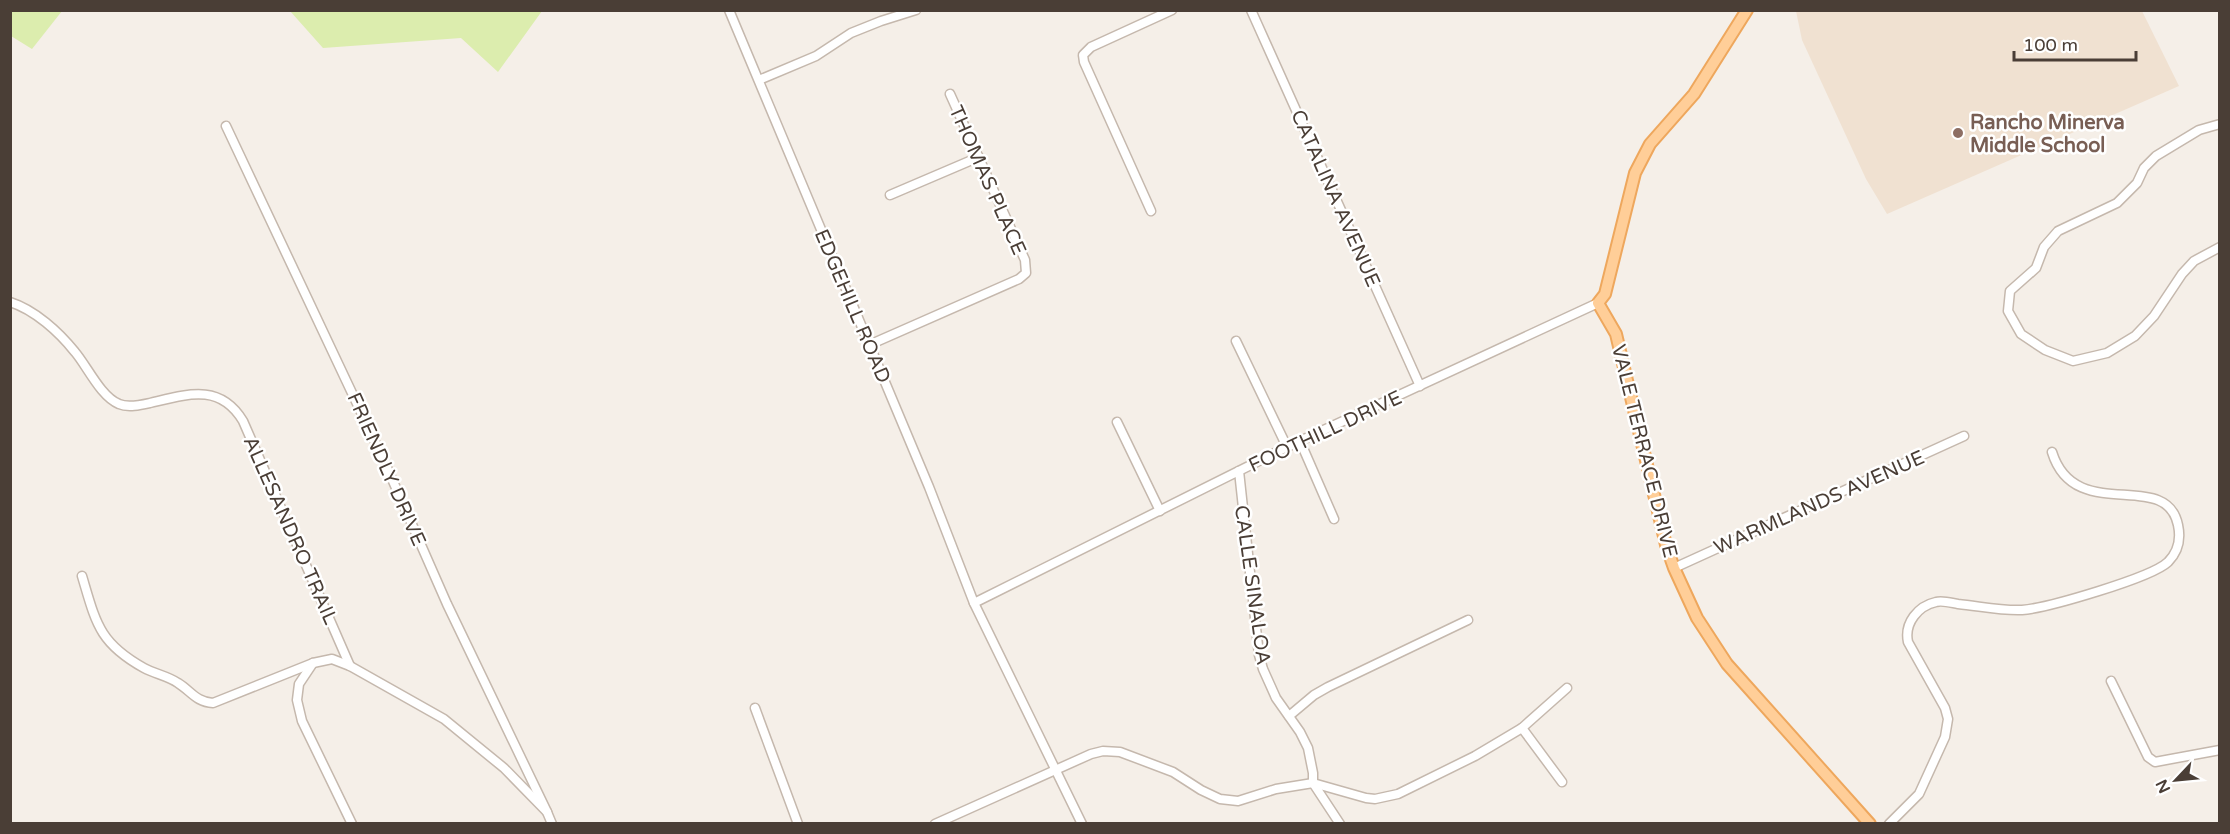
<svg xmlns="http://www.w3.org/2000/svg" width="2230" height="834" font-family="'Varela Round',sans-serif">
<rect width="100%" height="100%" fill="#f5efe8"/>
<polygon fill="#f0e1d1" points="1796,11 2142,11 2179,86 1887,214 1866,179 1802,40"/>
<g fill="#dcedae">
<polygon points="10,11 11,10 62,11 32,49 11,36"/>
<polygon points="290,11 542,11 498,72 461,38 323,48"/>
</g>
<g fill="none" stroke-linecap="round" stroke-linejoin="round">
<defs>
<g id="minor">
<polyline points="729,10 929,487 974,603 1082,824"/>
<polyline points="1251,10 1420,386"/>
<polyline points="759,80 816,56 851,33 881,21 916,10"/>
<polyline points="2220,124 2199,130 2156,156 2144,168 2137,183 2117,203 2058,231 2044,247 2036,268 2010,291 2008,311 2021,334 2045,350 2073,361 2107,353 2135,336 2154,316 2182,274 2194,261 2220,247"/>
<polyline points="226,126 385,463 447,604 547,812"/>
<polyline points="890,195 979,157"/>
<polyline points="1151,211 1084,62 1083,55 1091,47 1172,10"/>
<path d="M10,302C35,310 59,332 75,352C87,366 101,397 119,404C128,408 141,405 150,403C188,394 220,383 243,421L350,666"/>
<polyline points="1236,341 1287,447"/>
<polyline points="869,345 1019,279 1026,273 1025,260 950,94"/>
<polyline points="1117,422 1160,511"/>
<polyline points="1300,441 1334,519"/>
<polyline points="1239,471 1259,655 1263,669 1276,698 1300,732 1308,748 1313,773 1313,783 1340,824"/>
<polyline points="1674,568 1964,436"/>
<path d="M82,576C96,623 99,643 144,668C155,674 168,676 178,683C191,691 196,702 213,703L313,663L332,659L350,666L444,719L504,768L547,812L552,824"/>
<polyline points="974,603 1287,447 1598,303"/>
<polyline points="313,663 299,684 297,700 302,721 352,824"/>
<polyline points="2111,681 2148,757 2155,762 2220,750"/>
<polyline points="755,708 798,824"/>
<polyline points="1289,716 1314,695 1328,687 1468,620"/>
<polyline points="1522,728 1562,782"/>
<polyline points="935,824 1091,754 1103,751 1120,752 1173,772 1201,790 1220,799 1238,801 1276,789 1313,783 1366,798 1375,799 1398,794 1475,756 1522,728 1567,688"/>
<path d="M1889,824L1919,794L1945,737L1948,719L1945,708L1908,642C1904,623 1918,606 1936,602C1942,600 1952,603 1958,604C1979,606 2001,611 2022,610C2047,608 2151,578 2168,562C2178,552 2181,539 2178,525C2166,467 2075,526 2052,452"/>
</g>
<polyline id="major" points="1747,10 1694,94 1650,144 1635,173 1605,294 1598,303 1616,334 1666,545 1674,568 1697,618 1727,664 1870,824"/>
</defs>
<use href="#minor" stroke="#c5b8ad" stroke-width="11"/>
<use href="#major" stroke="#eea75d" stroke-width="14"/>
<use href="#minor" stroke="#fff" stroke-width="8"/>
<use href="#major" stroke="#ffce98" stroke-width="10"/>
</g>
<circle fill="#8d6e63" stroke="#fff" stroke-width="2" cx="1958" cy="133" r="6"/>
<g text-anchor="middle" stroke-width="5" stroke-linejoin="round" paint-order="stroke">
<g font-size="20" font-weight="bold" fill="#785e54" stroke="#fff" text-anchor="start">
<text x="1970" y="129">Rancho Minerva<tspan x="1970" dy="23">Middle School</tspan></text>
</g>
<g font-size="20" fill="#4a3e36" stroke="#fff">
<text transform="translate(988 180) rotate(66)" y="7">THOMAS PLACE</text>
<text transform="translate(1336 198) rotate(66)" y="7">CATALINA AVENUE</text>
<text transform="translate(853 306) rotate(67)" y="7">EDGEHILL ROAD</text>
<text transform="translate(1325 431) rotate(-25)" y="7">FOOTHILL DRIVE</text>
<text transform="translate(1645 451) rotate(76)" y="7">VALE TERRACE DRIVE</text>
<text transform="translate(387 469) rotate(66)" y="7">FRIENDLY DRIVE</text>
<text transform="translate(1819 502) rotate(-24)" y="7">WARMLANDS AVENUE</text>
<text transform="translate(291 530) rotate(66)" y="7">ALLESANDRO TRAIL</text>
<text transform="translate(1253 585) rotate(82)" y="7">CALLE SINALOA</text>
</g>
</g>
<rect width="2230" height="834" fill="none" stroke="#4a3e36" stroke-width="24"/>
<g transform="translate(2176 780) rotate(244)" stroke="#ffffff" stroke-width="4.5" paint-order="stroke">
<path d="M0-4.5L10 22L0 15L-10 22Z" fill="#4a3e36"/>
<text y="-9" font-size="16" font-weight="bold" text-anchor="middle" fill="#4a3e36">N</text>
</g>
<path d="M2014 51v9h122v-9" fill="none" stroke="#4a3e36" stroke-width="3"/>
<text x="2023" y="51" font-size="18" fill="#4a3e36" stroke="#ffffff" stroke-width="4.5" paint-order="stroke">100 m</text>
</svg>
